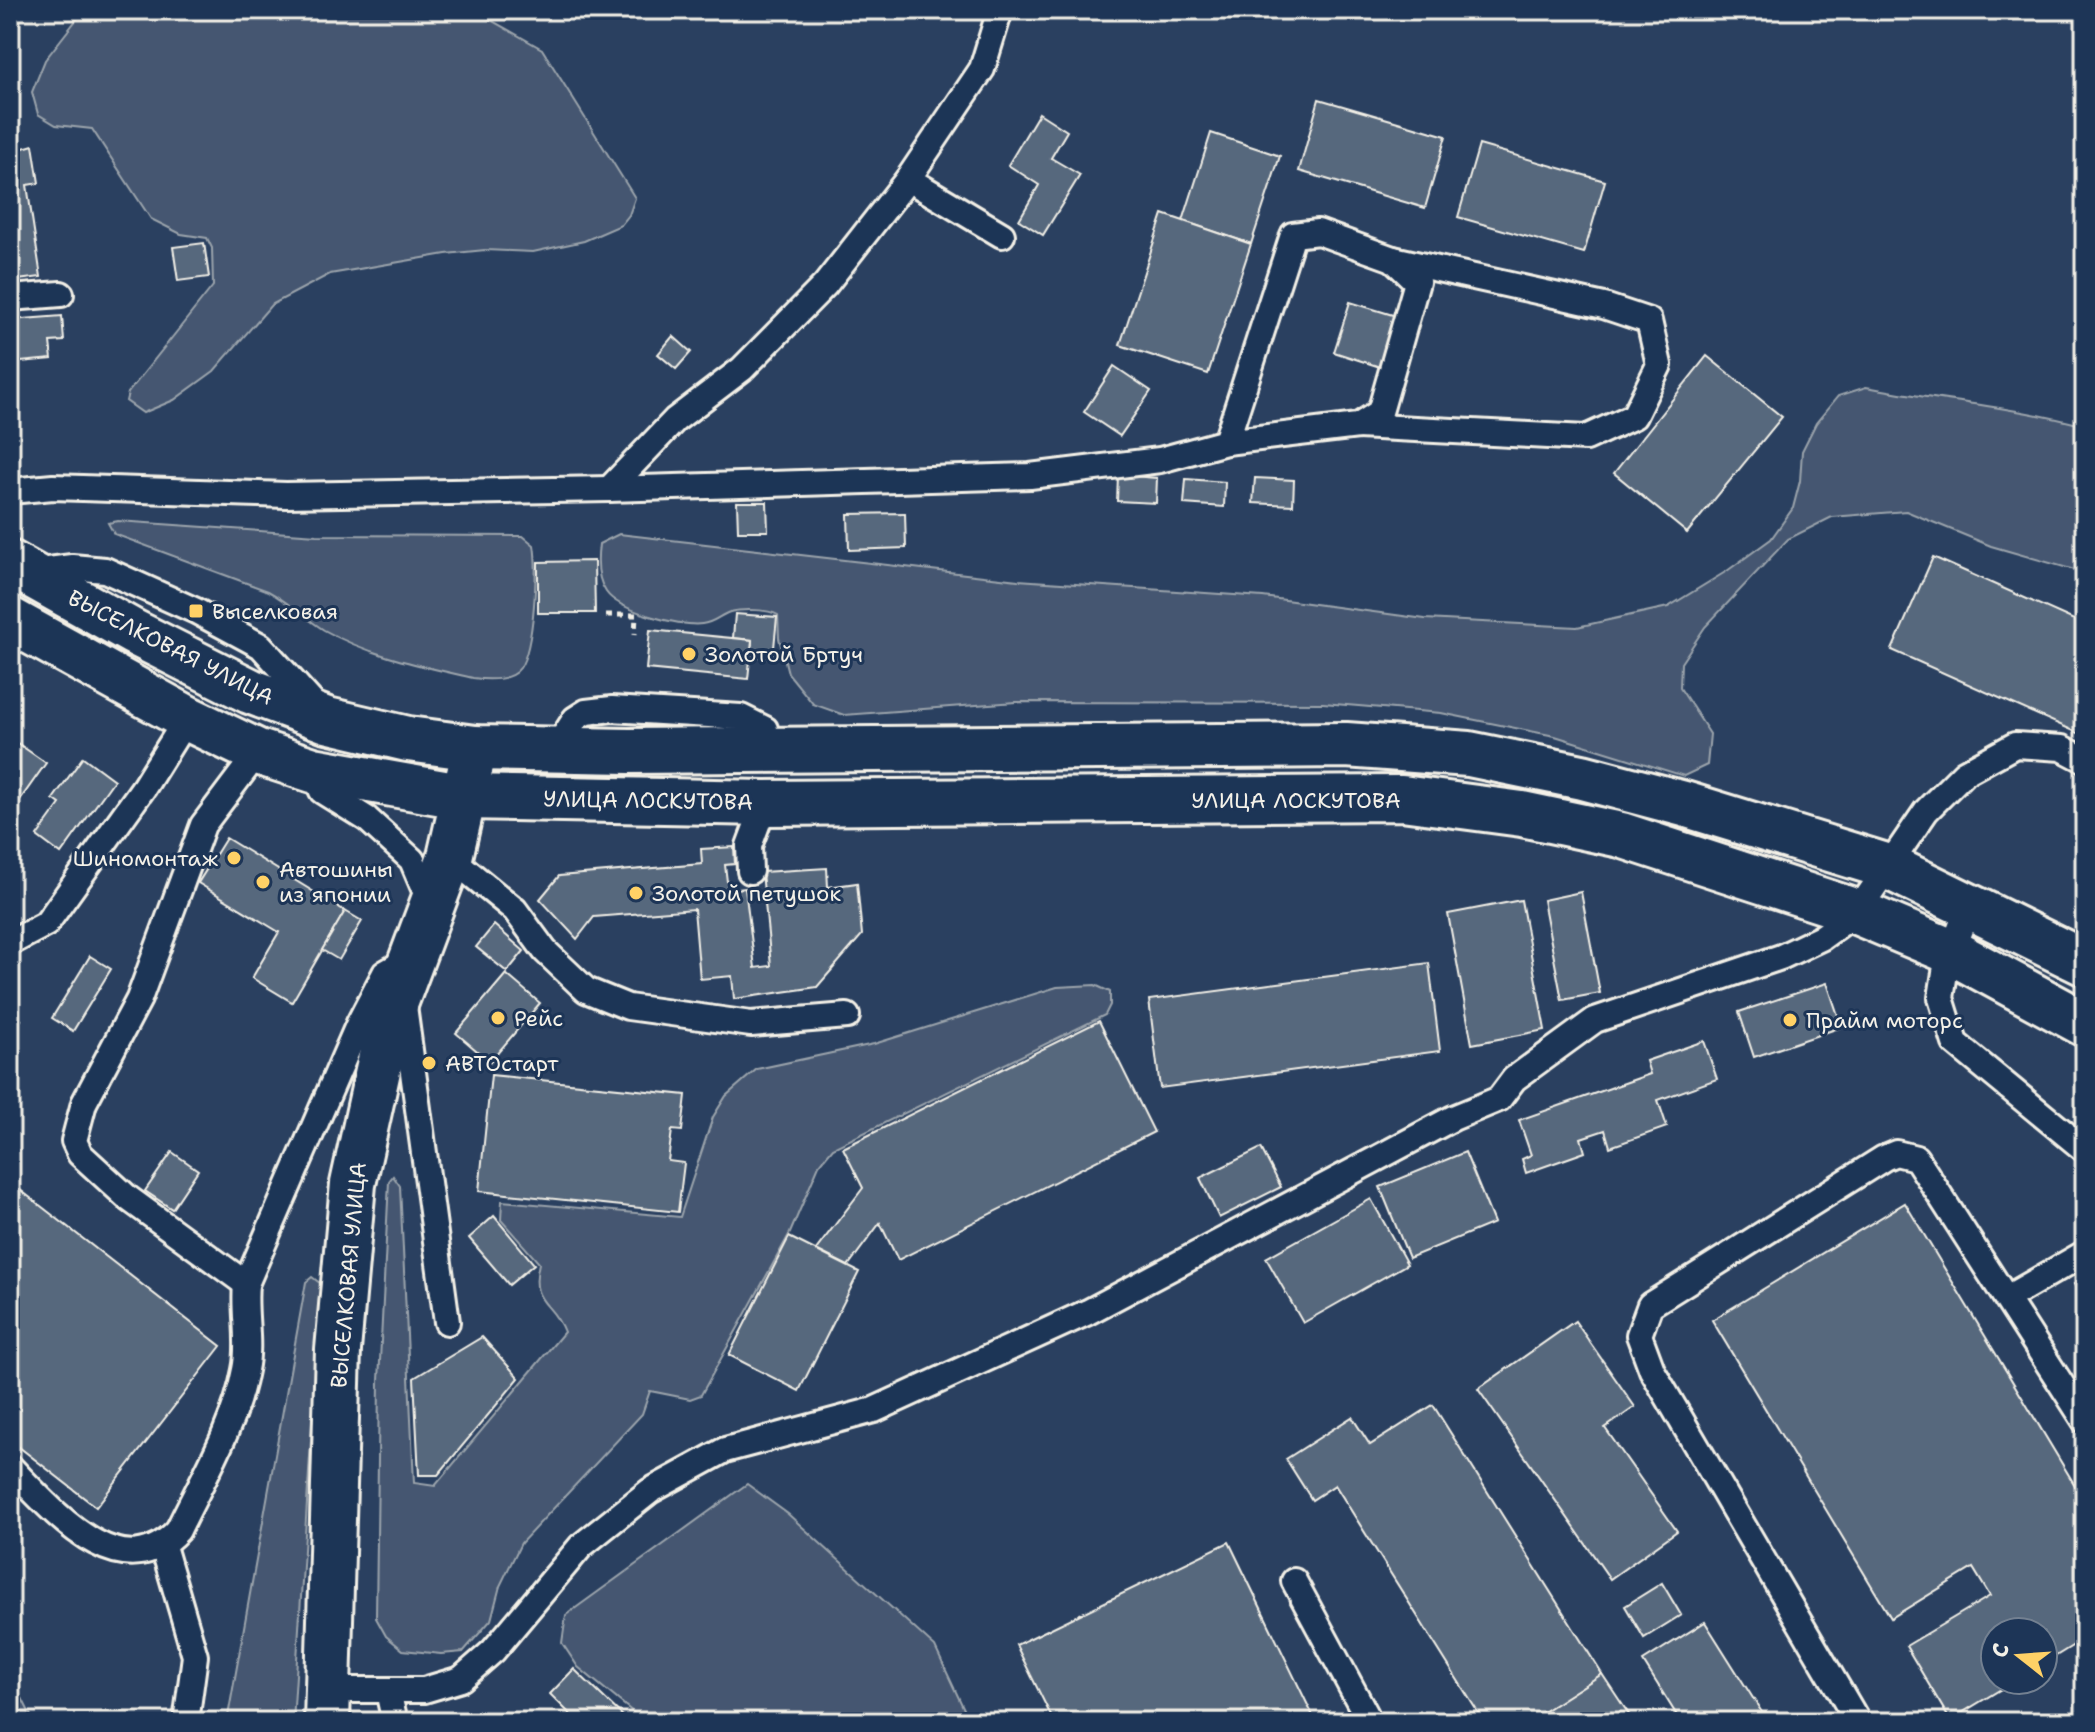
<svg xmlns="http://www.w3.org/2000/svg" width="2095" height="1732" font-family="'Shantell Sans',sans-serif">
<rect width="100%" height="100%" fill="#2a4060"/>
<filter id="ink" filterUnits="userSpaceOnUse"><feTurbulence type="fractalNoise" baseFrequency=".0125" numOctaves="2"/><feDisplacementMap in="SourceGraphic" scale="16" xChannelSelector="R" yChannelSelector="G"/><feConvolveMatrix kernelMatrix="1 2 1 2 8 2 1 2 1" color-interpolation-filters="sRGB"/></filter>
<g filter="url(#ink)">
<g fill="#445771" stroke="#9ca4ac" stroke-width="2">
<polygon points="84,10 473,10 542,49 635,198 629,215 621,225 584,241 533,252 485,250 446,254 330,274 271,305 214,371 174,400 143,413 126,401 128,393 213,286 212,248 207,238 181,234 151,219 92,129 56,125 38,114 32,92 45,60"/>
<path d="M1866,387C1939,401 2013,406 2085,426V573L1991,546L1906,511L1832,517L1788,539L1705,627L1681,663L1680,688L1710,734L1707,765L1684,776L1555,736L1441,713L1323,703L1016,702L844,715L813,704L788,673L779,638L778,615C768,609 742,609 730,612C720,615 714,623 702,624C680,627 619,611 606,592C597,579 597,559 599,544L619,534L1018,580L1263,597L1425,619L1577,627L1668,607L1727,571L1771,539L1793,508L1800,481L1802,451L1816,423L1838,396Z"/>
<path d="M118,521L317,535L523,536L534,545C538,569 534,648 520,668C510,682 487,680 473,678C422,666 370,656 324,630C305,618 288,602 268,591L114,534L108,523Z"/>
<path d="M1095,985L1110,992V1005L1105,1015L833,1148L819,1165L790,1233L701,1395L690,1399L650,1391L642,1414L521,1543L500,1586L491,1620L463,1652L441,1654L403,1650L386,1636L376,1618L379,1381L389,1181L393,1176L400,1186L414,1483L435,1486L564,1332C552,1300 529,1305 539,1263L501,1220L502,1201L680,1217L713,1117L726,1096L757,1069L874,1044L1057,987Z"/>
<polygon points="312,1277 321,1284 293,1722 227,1722 306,1282"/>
<polygon points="747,1484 788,1514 935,1647 970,1722 645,1722 578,1667 562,1643 566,1615"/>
<polygon points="10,1692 22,1698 34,1722 10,1722"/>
</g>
<g fill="#56677d" stroke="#f4f1e8" stroke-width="2">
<polygon points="1319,99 1446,136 1425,208 1299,171"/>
<polygon points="1039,113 1067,131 1051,158 1080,175 1043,235 1019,220 1039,185 1008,165"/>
<polygon points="1211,133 1280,156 1251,244 1183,221"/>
<polygon points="33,145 39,183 27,185 41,277 10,281 10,152"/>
<polygon points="1479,145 1605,181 1584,253 1458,217"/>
<polygon points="1163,214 1251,244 1208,374 1120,345"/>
<polygon points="204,243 209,277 178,281 173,247"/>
<polygon points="1350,302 1396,316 1380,367 1334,352"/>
<polygon points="62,316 64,341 50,342 52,359 10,363 10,320"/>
<polygon points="673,336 691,352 676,369 658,354"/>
<polygon points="1707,356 1782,417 1687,533 1614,473"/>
<polygon points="1114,366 1151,391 1120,436 1084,412"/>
<polygon points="1118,475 1157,478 1156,503 1117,501"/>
<polygon points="1255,478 1294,480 1293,505 1253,503"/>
<polygon points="1186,479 1225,482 1224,507 1184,504"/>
<polygon points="737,502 767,502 768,531 738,531"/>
<polygon points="905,513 906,548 849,550 848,514"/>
<polygon points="1933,557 2085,625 2085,736 1892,650"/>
<polygon points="594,561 595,613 538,613 538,562"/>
<polygon points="735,614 777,617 773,658 751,656 752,640 733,638"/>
<polygon points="650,630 752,640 748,679 646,669"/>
<polygon points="10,738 46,763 10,814"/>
<polygon points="83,757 114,780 61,854 37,836 60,804 53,799"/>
<polygon points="226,838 345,911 292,1002 252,978 279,932 198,883"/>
<polygon points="734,847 735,864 725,865 728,890 745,888 755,968 771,966 762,872 827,868 828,887 857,883 862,935 817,987 734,999 732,976 700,979 694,909 594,917 577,939 540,899 559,876 702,864 701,849"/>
<polygon points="1581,892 1600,993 1562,1000 1543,900"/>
<polygon points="1521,900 1545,1030 1472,1044 1448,914"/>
<polygon points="345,911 362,921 339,960 322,950"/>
<polygon points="494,925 524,951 507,972 476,947"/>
<polygon points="90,956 111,969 73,1031 52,1018"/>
<polygon points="1429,963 1440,1051 1160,1088 1149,1000"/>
<polygon points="506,974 540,1003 490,1062 456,1033"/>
<polygon points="1827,983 1842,1027 1754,1057 1739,1012"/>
<polygon points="10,1011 21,1020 10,1034"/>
<polygon points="1099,1021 1154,1132 898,1260 880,1223 848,1266 816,1250 863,1188 843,1148"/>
<polygon points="1704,1041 1717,1079 1658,1100 1667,1127 1610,1147 1605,1130 1581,1138 1585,1152 1526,1173 1522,1159 1531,1155 1519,1120 1650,1074 1646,1061"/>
<polygon points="491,1075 686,1095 682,1131 672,1130 668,1161 684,1163 678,1212 479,1191"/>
<polygon points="1261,1148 1281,1187 1219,1218 1200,1178"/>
<polygon points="172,1152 198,1170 172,1209 145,1191"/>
<polygon points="1465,1152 1494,1223 1409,1258 1380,1187"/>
<polygon points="10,1182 221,1346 96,1507 10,1440"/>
<polygon points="1371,1199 1407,1264 1303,1323 1266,1258"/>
<polygon points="1905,1203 2085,1502 2085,1638 2043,1664 2043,1632 1995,1632 1995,1680 2016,1680 1950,1720 1906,1646 1990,1596 1973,1568 1891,1618 1712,1320"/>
<polygon points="494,1216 534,1264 509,1285 469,1238"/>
<polygon points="789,1237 859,1272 799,1391 729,1355"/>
<polygon points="2085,1277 2085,1303 2074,1284"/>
<polygon points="1575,1321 1635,1407 1605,1428 1677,1531 1610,1579 1478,1389"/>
<polygon points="482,1337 519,1378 438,1475 419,1475 414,1378"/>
<polygon points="1433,1405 1602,1674 1528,1722 1484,1722 1335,1485 1312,1500 1286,1459 1352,1417 1370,1445"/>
<polygon points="1229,1542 1316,1722 1054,1722 1016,1645"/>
<polygon points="1662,1583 1681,1615 1644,1638 1625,1606"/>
<polygon points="1705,1622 1768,1722 1681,1722 1643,1661"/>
<polygon points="574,1669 629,1722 578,1722 550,1694"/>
<polygon points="1602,1674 1634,1722 1539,1722 1535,1717"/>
</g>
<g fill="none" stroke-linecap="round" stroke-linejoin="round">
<defs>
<g id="service">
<polyline points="908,179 1002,235"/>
<polyline points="10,298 61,294"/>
<polyline points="1358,426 1586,438 1634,416 1659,365 1649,321 1604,306 1393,259"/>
<polyline points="609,489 675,420 742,369 825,285 908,179 982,69 1000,10"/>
<polyline points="10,491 53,487 286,495 609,489 1030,476 1160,460 1226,442 1358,426 1380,412 1417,282 1393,259 1318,232 1293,235 1226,442"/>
<polyline points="33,572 72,567 105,570 196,611 261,646 318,709"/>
<polyline points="555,750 575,719 586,712 612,709 741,717 765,729 766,753"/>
<polyline points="313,770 322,791 367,819 412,860 431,905"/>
<polyline points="450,857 515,910 545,951 586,990 628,1007 751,1024 847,1016"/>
<polyline points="750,871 749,846 765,803"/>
<polyline points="1969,905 1946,966 1941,998 1955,1043 2085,1150"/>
<polyline points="10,943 46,924 144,787 187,718"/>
<polyline points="404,1006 447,1322"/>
<polyline points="246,1284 128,1198 80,1154 74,1141 84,1103 139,999 203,825 258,752"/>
<polyline points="2007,1298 2085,1253"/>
<path d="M10,1467C51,1509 120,1593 178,1530C202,1480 235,1425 245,1370C251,1342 243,1313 246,1284L359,1023L385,973L399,965"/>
<polyline points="163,1546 195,1656 186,1722"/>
<polyline points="1294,1581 1370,1722"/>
<polyline points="327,1690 424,1690 461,1679 493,1651 581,1546 650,1491 725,1450 874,1410 1088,1312 1453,1118 1499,1099 1514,1079 1595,1020 1781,957 1821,938 1857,912 1926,811 1964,773 2015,745 2062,748 2085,760"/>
<polyline points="388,1691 395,1722"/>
<polyline points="1858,1722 1652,1370 1639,1335 1650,1305 1884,1158 1896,1153 1916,1158 2085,1421"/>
</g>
<polyline id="tertiary" points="327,1722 338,1350 353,1184 389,1020 450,857 475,748"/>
<g id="primary">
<polyline points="10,563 133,632 250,691 327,720 408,739 475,748 629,751 1346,745 1469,754 1582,777 1684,804 1889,867 2085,963"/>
<polyline points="10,620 187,718 258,752 313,770 466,797 765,803 1402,798 1522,814 1621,835 1857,912 1952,952 2085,1024"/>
</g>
</defs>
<use href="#service" stroke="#f4f1e8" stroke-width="30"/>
<use href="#tertiary" stroke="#f4f1e8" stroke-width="50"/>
<use href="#primary" stroke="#f4f1e8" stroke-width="50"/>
<polyline stroke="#f4f1e8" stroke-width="5" stroke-dasharray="6 6" stroke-linecap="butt" points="606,615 636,615 635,634"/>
<use href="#service" stroke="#1d3557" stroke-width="24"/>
<use href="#tertiary" stroke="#1d3557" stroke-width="44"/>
<use href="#primary" stroke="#1d3557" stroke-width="44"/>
</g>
</g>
<g fill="#ffd166" stroke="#1d3557" stroke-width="3">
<rect x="188" y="603" width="16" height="16" rx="4"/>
<circle cx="689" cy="654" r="8"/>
<circle cx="234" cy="858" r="8"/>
<circle cx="263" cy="882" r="8"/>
<circle cx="636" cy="893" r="8"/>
<circle cx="498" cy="1018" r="8"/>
<circle cx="1790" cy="1020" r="8"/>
<circle cx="429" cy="1063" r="8"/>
</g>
<g text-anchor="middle" stroke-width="6" stroke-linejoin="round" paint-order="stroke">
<g font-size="22" fill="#f4f1e8" stroke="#1d3557" text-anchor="start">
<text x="212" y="619">Выселковая</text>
<text x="705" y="662">Золотой Бртуч</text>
<text x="218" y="866" text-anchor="end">Шиномонтаж</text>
<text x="279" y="877">Автошины<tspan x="279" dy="25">из японии</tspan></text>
<text x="652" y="901">Золотой петушок</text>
<text x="514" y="1026">Рейс</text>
<text x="1806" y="1028">Прайм моторс</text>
<text x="445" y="1071">АВТОстарт</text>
</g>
<g font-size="22" fill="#f4f1e8" stroke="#1d3557">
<text transform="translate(171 647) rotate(27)" y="8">ВЫСЕЛКОВАЯ УЛИЦА</text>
<text transform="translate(648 800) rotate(1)" y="8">УЛИЦА ЛОСКУТОВА</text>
<text x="1296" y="808">УЛИЦА ЛОСКУТОВА</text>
<text transform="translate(348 1275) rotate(-85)" y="8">ВЫСЕЛКОВАЯ УЛИЦА</text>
</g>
</g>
<rect width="2095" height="1732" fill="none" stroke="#1d3557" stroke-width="40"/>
<rect x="20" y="20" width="2055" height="1692" fill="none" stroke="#f4f1e8" stroke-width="3" filter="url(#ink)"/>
<g transform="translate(2019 1656) rotate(287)"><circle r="38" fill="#1d3557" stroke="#738091" stroke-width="2"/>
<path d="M0-6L14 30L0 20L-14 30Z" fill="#ffd166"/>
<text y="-12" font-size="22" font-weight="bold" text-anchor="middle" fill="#f4f1e8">С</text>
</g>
</svg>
